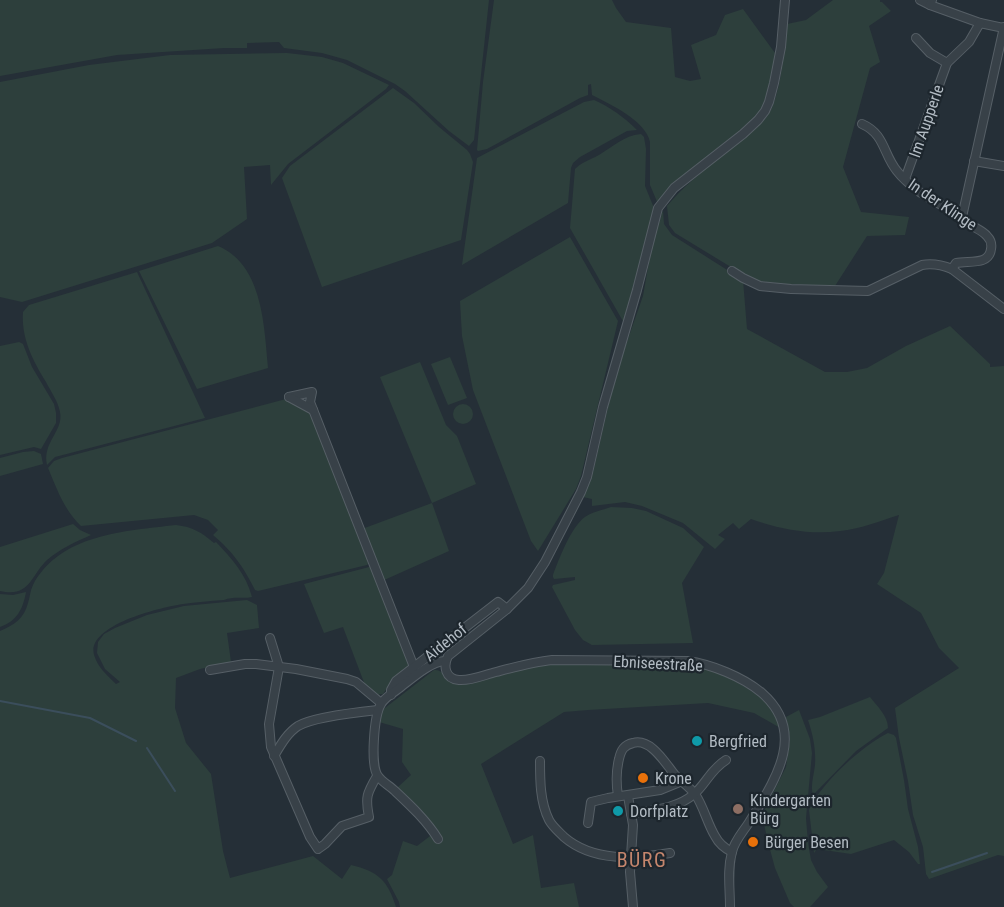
<svg xmlns="http://www.w3.org/2000/svg" width="1004" height="907" font-family="'Roboto Condensed',sans-serif">
<rect width="100%" height="100%" fill="#252f37"/>
<g fill="#2d3f3c">
<polygon points="0,0 489,0 474,140 469,146 449,131 405,91 395,84 347,60 322,53 284,48 279,42 247,43 247,48 224,48 117,55 0,76"/>
<path d="M494,0H612L616,8L626,22L671,28L675,77L690,81L701,79L691,45L716,35L725,15L743,9L775,53C772,75 770,101 756,119C743,135 724,145 708,156C689,171 674,187 658,204L650,185V142C646,121 610,104 592,95L591,84L588,85V95L580,98L487,149L478,151L477,150L483,82Z"/>
<path d="M833,0H880V2H882L891,11L869,26L880,62L870,68L843,167L861,212L909,217L905,235L867,236L835,286L786,284L757,281L744,275L675,233L669,225L667,206C683,187 704,170 724,153C741,139 764,127 773,105C782,81 784,50 787,24L806,20Z"/>
<polygon points="287,53 322,57 343,63 389,85 386,89 288,164 271,185 270,165 244,167 247,219 212,243 22,302 0,297 0,82 89,65 170,55"/>
<polygon points="393,88 414,103 439,127 467,150 470,154 473,162 461,240 322,287 282,178 290,166"/>
<path d="M594,100C610,107 624,117 637,130L627,131L580,157L573,163L571,168L568,203L462,265L477,158L584,102Z"/>
<path d="M641,134L644,137L646,149L645,186L654,208L624,323L570,228L575,169C582,162 590,160 599,155C614,146 623,136 641,134Z"/>
<path d="M663,210L664,224L672,235L743,280L747,329L825,372H847L867,368L906,346L950,326L990,364V367L1004,366V856L998,855L929,879L926,874L923,847L913,815L908,781L899,738L895,708L959,668L939,648L921,613L877,584L884,573L899,515C880,521 860,529 840,531C810,535 779,529 751,519L739,529L733,523L718,535L725,539L715,549L683,523L642,506L625,502L592,506V499L583,497L593,472L615,376L643,296L652,245Z"/>
<polygon points="570,237 618,321 581,476 576,489 538,551 531,541 473,390 462,336 460,301"/>
<path d="M218,246C263,265 264,326 268,368L197,389L139,271Z"/>
<path d="M137,272L205,418L55,457L47,465C42,442 64,431 60,412C58,401 51,392 46,382C33,361 21,338 23,312L29,305Z"/>
<polygon points="19,342 23,344 32,367 54,404 56,413 56,423 41,449 34,447 0,455 0,346"/>
<polygon points="450,357 467,398 448,405 431,364"/>
<polygon points="420,362 446,425 457,436 476,484 432,503 449,551 382,581 362,529 432,503 380,377"/>
<path d="M286,399H291L313,413L371,561L367,565L258,591L255,590C243,566 233,552 213,535L218,530L208,520L194,515L81,526C64,510 57,489 48,468L54,461L62,458Z"/>
<circle cx="463" cy="414" r="10"/>
<polygon points="34,451 41,454 43,464 0,476 0,458 23,452"/>
<path d="M611,507L632,508L646,511L683,528L704,547L682,583L693,643L592,645L583,640L575,630L552,587L553,585L575,580V577L554,579L553,577V575C559,559 571,527 585,517C592,512 603,510 611,507Z"/>
<path d="M73,524L80,530L91,535C75,542 60,549 47,560C31,575 30,598 0,591V547Z"/>
<path d="M176,525C193,527 201,532 214,543L216,542C232,559 246,574 252,597C243,599 233,596 224,600C210,601 196,602 183,604C162,607 86,625 94,655C98,668 107,675 116,684L120,682L105,669L97,653L98,642L104,634L115,628L147,615L184,606L247,600L257,605L259,628L227,633L231,662L200,669L176,678L175,708L186,743L211,774L223,851L230,878L313,856L342,879L351,865C378,871 388,881 396,907H0V631C14,625 24,619 28,603C30,597 30,591 33,585C60,534 125,531 176,525Z"/>
<polygon points="373,566 410,666 393,679 383,694 376,695 365,685 343,627 324,633 304,584"/>
<path d="M26,592C23,609 17,621 0,627V594L13,595Z"/>
<path d="M553,662L696,665C719,671 761,692 774,712C777,717 779,724 782,729L754,713L708,703L588,710L564,712L481,764L513,844L533,835L541,888L574,883L579,907H400L399,902L387,879L392,875L403,841L417,846L438,830L398,787L411,775L402,762L403,729L379,722L381,711L434,670C442,669 445,677 451,681Z"/>
<path d="M870,697C877,706 888,716 888,728L856,751L813,795C810,786 814,775 815,765C816,749 813,735 808,720L820,717Z"/>
<polygon points="799,710 810,739 812,753 806,818 808,843 811,860 817,872 828,887 810,907 794,907 790,903 775,868 768,842 762,815 786,767 790,739 786,717"/>
<path d="M888,733L894,735L896,738L904,780L908,809L918,847L920,864H918L909,852L894,840L851,854L817,849L814,853L809,810C821,783 862,746 888,733Z"/>
</g>
<g fill="none" stroke-linecap="round" stroke-linejoin="round">
<g stroke="#3b4e5c" stroke-width="2">
<polyline points="0,701 90,718 136,741"/>
<polyline points="147,748 175,791"/>
<polyline points="932,872 987,853"/>
</g>
<defs>
<g id="minor">
<polyline points="920,0 930,5"/>
<polyline points="932,0 930,5 980,23 1004,28"/>
<polyline points="916,38 930,53 947,63"/>
<path d="M862,124C885,134 883,154 897,171C903,179 913,187 921,193C934,202 949,208 961,217C964,219 965,221 968,223C974,228 982,230 987,236C990,239 992,244 991,249C989,266 968,260 956,263L952,269"/>
<polyline points="974,161 1004,166"/>
<polyline points="905,179 947,63 969,42 980,23"/>
<polyline points="962,217 1004,27"/>
<path d="M732,271L743,278L760,286L791,289L868,291L922,265C933,263 942,265 952,269L1004,309"/>
<polyline points="289,397 312,392 310,402 414,667"/>
<polyline points="289,397 313,410"/>
<path d="M270,638L279,667L269,724L271,747L310,837L318,849L325,844L342,826L369,817C365,797 367,793 377,776"/>
<polyline points="210,670 245,664 256,664 296,669 347,679 356,682 381,703"/>
<polyline points="391,695 391,690 396,681 498,602 507,609"/>
<path d="M274,756C280,746 287,733 298,726C313,717 359,712 378,710"/>
<path d="M540,761C540,780 540,802 549,820C552,826 559,832 564,837C593,862 635,859 670,853"/>
<path d="M618,796C616,783 616,771 619,759C621,750 624,745 633,743C651,738 665,763 675,775C682,782 689,787 695,794C704,807 707,823 715,836C719,844 724,848 732,852"/>
<polyline points="628,796 633,825 630,872 633,907"/>
<path d="M631,814C652,810 677,809 694,794C706,784 710,770 726,760"/>
<polyline points="588,823 591,802 608,798 660,790 682,781"/>
<path d="M438,839C427,821 411,806 395,791C390,786 382,782 378,776C370,766 374,715 381,704C384,698 393,693 398,689C410,680 431,661 445,661"/>
<path d="M730,907C730,888 727,870 732,852C734,842 742,833 748,824C773,783 809,734 762,693C743,677 711,664 687,661L552,660C533,662 515,667 496,672C484,675 471,681 459,680C445,679 443,666 448,656L507,609L528,588L545,562L581,492L587,477L603,407L637,290L658,208L674,188L743,134L758,120L765,111L769,102L774,83L781,47L785,0"/>
</g>
</defs>
<use href="#minor" stroke="#565f66" stroke-width="10"/>
<use href="#minor" stroke="#384148" stroke-width="8"/>
</g>
<g fill="#0f9aa8" stroke="#1d262d" stroke-width="2">
<circle cx="697" cy="741" r="6"/>
<circle cx="618" cy="811" r="6"/>
</g>
<g fill="#e8710a" stroke="#1d262d" stroke-width="2">
<circle cx="643" cy="778" r="6"/>
<circle cx="753" cy="842" r="6"/>
</g>
<circle fill="#8d6e63" stroke="#1d262d" stroke-width="2" cx="738" cy="809" r="6"/>
<g text-anchor="middle" stroke-width="4.5" stroke-linejoin="round" paint-order="stroke">
<g font-size="16" fill="#b3bcc4" stroke="#1d262d">
<text transform="translate(926 121) rotate(-71)" y="6">Im Aupperle</text>
<text transform="translate(943 204) rotate(34)" y="6">In der Klinge</text>
<text transform="translate(445 642) rotate(-39)" y="6">Aidehof</text>
<text transform="translate(658 663) rotate(3)" y="6">Ebniseestraße</text>
</g>
<g font-size="16" fill="#b3bcc4" stroke="#1d262d" text-anchor="start">
<text x="709" y="747">Bergfried</text>
<text x="655" y="784">Krone</text>
<text x="750" y="806">Kindergarten<tspan x="750" dy="18">Bürg</tspan></text>
<text x="630" y="817">Dorfplatz</text>
<text x="765" y="848">Bürger Besen</text>
</g>
<g font-size="20" letter-spacing="1.5" fill="#c5866d" stroke="#1d262d">
<text x="642" y="867">BÜRG</text>
</g>
</g>
</svg>
